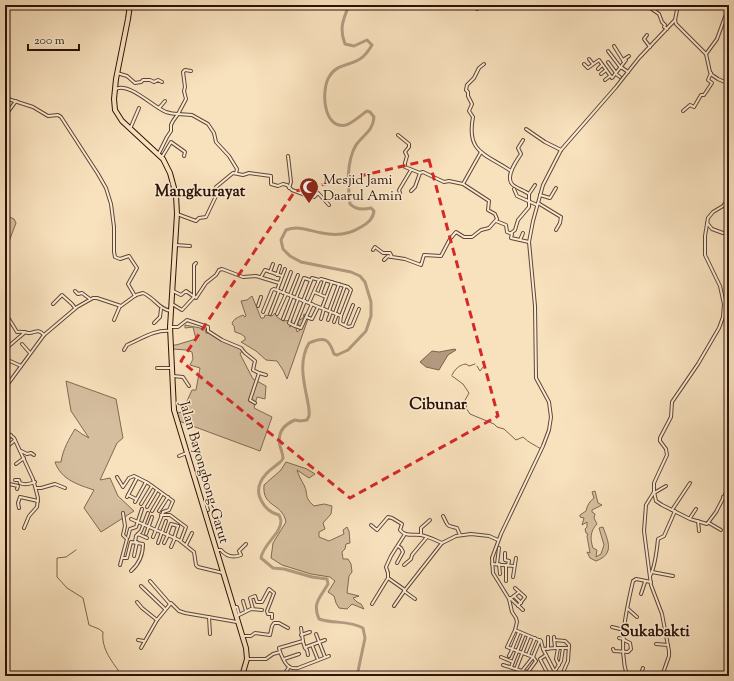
<svg xmlns="http://www.w3.org/2000/svg" width="734" height="681" font-family="'Sorts Mill Goudy',serif">
<rect width="100%" height="100%" fill="#f8e1bd"/>
<filter id="stains"><feTurbulence type="fractalNoise" baseFrequency=".005" numOctaves="4"/><feColorMatrix values="0 0 0 0 .2 0 0 0 0 .09 0 0 0 0 .02 0 0 0 .5 -.17"/></filter>
<radialGradient id="worn" r=".72"><stop offset=".6" stop-color="#630" stop-opacity="0"/><stop offset="1" stop-color="#630" stop-opacity=".3"/></radialGradient>
<g fill="#d5be9e" stroke="#816852">
<polygon points="5,215 14,219 16,223 5,252"/>
<path d="M252,296L261,318H264L265,315L272,316L275,313L277,317L283,321L292,320L291,325L289,327L295,324L297,332L300,330L298,326V321L303,318L304,314L309,316L287,379L283,370L277,361L266,360L256,351L241,342L245,340V337L241,334L235,332L234,326L232,324C233,319 238,317 243,315L245,317L246,316L241,301L247,300Z"/>
<polygon points="185,325 205,329 206,333 210,333 243,350 240,354 253,379 266,386 265,399 257,397 254,408 272,417 260,451 179,421 177,413 182,412 192,390 196,390 200,368 190,365 193,359 192,352 186,350 173,349 173,345 176,345 196,339 193,327 185,328"/>
<path d="M66,381L116,399L123,438L117,443L100,480L110,478L118,496L134,511L101,532L84,508L94,490C79,485 61,480 55,462H61C63,449 69,439 75,429L82,434L89,438L71,411Z"/>
<path d="M286,462L307,469L315,474L309,478L297,470C299,476 301,480 304,485C309,495 303,496 314,506L324,504L332,506L331,514L323,523L325,529L319,532V537L329,541L344,534L343,530L347,527L349,531L350,543L346,544L345,549L342,552L343,559H348L351,564L352,572L349,576L347,593L359,596L353,598L357,602L361,604L364,609L352,604L347,609L339,608L336,603L334,596L328,592L335,581L330,577L311,574L282,565L271,558L273,543L286,522C282,502 262,508 264,485L281,470Z"/>
<path d="M595,491L598,503L602,505L592,510V512L595,514L594,518L597,524C590,531 590,539 593,548L597,550L596,557L601,554L604,545L599,528L603,527C608,541 615,554 596,561L590,558L587,552L590,553L587,536L588,534L586,533L585,529L587,527V522L582,525L584,518L580,517V515L586,511C587,505 590,501 594,498L592,492Z"/>
</g>
<polygon fill="#b39a7f" stroke="#7d634f" points="455,349 456,350 448,355 439,370 426,367 420,362 432,351 439,352"/>
<g fill="none" stroke-linecap="round" stroke-linejoin="round">
<g stroke="#7d634f" stroke-width="1">
<polyline points="477,366 480,371 483,367"/>
<path d="M452,375C455,369 459,365 466,364L469,366L475,364"/>
<path d="M452,376L463,384L469,393L464,402L467,404L466,408L470,414L494,424L497,427L504,429L516,440L523,437C529,443 535,445 541,449"/>
<path d="M76,550L66,557L57,558V577L67,588L83,598L89,625L99,629L103,632C101,650 113,662 122,676"/>
</g>
<path stroke="#b39a7f" stroke-width="3" d="M349,5C343,20 339,29 345,44L354,46L367,40L372,45C369,50 365,56 360,59C349,66 336,64 329,77C321,90 323,130 346,125C353,123 361,115 367,111L370,112L374,117C373,131 364,134 356,145C346,162 348,185 350,204C356,210 363,210 371,208L374,211C373,219 368,223 361,227C350,234 336,236 322,233C309,231 299,225 286,230L281,240L283,249L290,256L301,262L351,272L360,276L365,282L371,302V316L366,331L348,350L337,355L334,354C329,339 325,336 309,343C299,360 303,379 307,398C308,404 310,410 309,416L307,420L300,421L295,420C283,425 277,433 280,446C281,450 283,454 283,458C282,462 277,464 274,467C263,475 254,487 261,500C265,508 270,513 279,515C280,517 281,519 281,521C281,534 263,544 261,558L273,568L284,569L312,577L327,579L328,584C320,598 312,603 319,619C333,624 349,620 363,628L365,638L357,676"/>
<defs>
<g id="street">
<polyline points="646,5 659,14 662,22 665,25 664,27 667,29"/>
<polyline points="678,5 675,20 676,24 706,54 710,72 712,75 718,79 729,84"/>
<polyline points="623,7 624,5"/>
<polyline points="477,9 478,5"/>
<polyline points="647,35 644,39 650,47"/>
<polyline points="614,46 624,62"/>
<polyline points="608,51 621,68"/>
<polyline points="706,54 717,39 725,17 729,12"/>
<polyline points="589,59 593,64"/>
<polyline points="623,60 629,56"/>
<polyline points="608,62 616,73"/>
<path d="M484,64L479,68L474,78L467,85L466,90L468,92V96L472,104L469,111L473,117C466,153 486,154 511,171"/>
<polyline points="584,64 588,68 599,60 612,78 626,60"/>
<polyline points="621,67 628,72"/>
<polyline points="598,69 602,65"/>
<polyline points="191,71 185,70 183,72 185,87 184,91 186,99 178,114 192,115 208,124 214,133 216,142 229,156 237,169 236,173"/>
<polyline points="117,73 127,76 135,83 141,82 143,80 150,80 154,82 158,80 162,82"/>
<polyline points="601,74 606,70"/>
<polyline points="616,74 620,77"/>
<polyline points="605,80 610,76"/>
<path d="M116,89C129,82 153,107 166,112C169,113 174,114 178,114L173,121L171,125V131L167,137L159,153"/>
<polyline points="5,98 33,107 48,116 58,115 61,117 98,174 106,188 111,204 114,227 114,252 115,257 120,259 129,256 137,268 128,284 135,296"/>
<polyline points="159,108 165,101"/>
<polyline points="683,111 690,105 694,107 701,95 704,95 712,83 708,80 711,73"/>
<polyline points="5,116 16,101"/>
<polyline points="130,129 139,108"/>
<polyline points="526,129 545,142 561,150"/>
<polyline points="288,156 291,182 289,188"/>
<polyline points="162,157 171,142 185,152 184,156"/>
<polyline points="463,184 481,152"/>
<polyline points="514,189 517,196 537,205"/>
<polyline points="411,191 415,187 420,173"/>
<polyline points="400,193 399,190 411,170"/>
<polyline points="529,194 535,185"/>
<polyline points="540,195 550,198 556,188"/>
<polyline points="538,203 561,217 560,223 556,230"/>
<polyline points="177,214 196,221 199,218 206,217 217,194 216,187 233,173 243,175 249,173 271,176 271,184 278,186 283,184 287,185 292,190 311,197 314,197 318,193 329,205"/>
<polyline points="496,221 506,225 507,232 512,234 511,238 529,242"/>
<polyline points="707,223 712,229 723,233"/>
<path d="M511,233L515,230L518,220L529,207V194C525,191 514,187 512,184C505,176 517,160 521,154L518,148L523,140"/>
<polyline points="520,240 523,233"/>
<polyline points="175,245 190,246"/>
<polyline points="373,250 375,247 383,253 390,253 392,257 405,259 421,265 424,255 441,256 450,239 456,232 464,237 472,237 481,230 489,228 497,219 495,214 488,210 489,201 463,184 449,181 444,182 425,173 423,172 420,173 405,167 405,163 407,156 405,152 409,147 409,144 398,135"/>
<polyline points="384,260 388,256 391,257"/>
<polyline points="270,272 273,264"/>
<polyline points="277,275 280,266"/>
<polyline points="261,277 265,270 282,276"/>
<polyline points="277,290 285,269"/>
<polyline points="75,291 78,294 82,293 90,299"/>
<polyline points="173,291 181,295 186,291 196,298 206,283 216,275 219,270 222,269 243,277 256,276 279,283"/>
<polyline points="314,292 326,297"/>
<polyline points="283,293 291,272"/>
<polyline points="320,294 325,280"/>
<polyline points="290,295 298,275"/>
<polyline points="296,298 304,278 310,280"/>
<polyline points="303,301 312,278 319,280"/>
<polyline points="305,301 295,326 301,328 312,304"/>
<polyline points="309,303 319,280 321,279 348,287 351,290 341,316 340,323 348,327 352,326 359,309"/>
<polyline points="53,304 62,295 72,304 75,308"/>
<polyline points="172,304 182,310 194,297 194,265 196,263"/>
<polyline points="258,306 261,297"/>
<polyline points="322,308 332,282"/>
<polyline points="329,311 339,284"/>
<polyline points="263,312 272,290 274,289 341,316"/>
<polyline points="335,313 345,286"/>
<polyline points="270,314 279,291"/>
<polyline points="277,314 286,294"/>
<path d="M5,316L9,319L17,332C22,331 23,332 28,333C35,334 37,327 44,335"/>
<polyline points="306,317 312,319 318,307"/>
<polyline points="283,319 292,296"/>
<polyline points="321,319 324,309"/>
<polyline points="114,320 120,306"/>
<polyline points="328,320 331,312"/>
<polyline points="334,322 337,314"/>
<polyline points="154,323 160,317 161,309"/>
<polyline points="345,325 353,305"/>
<polyline points="295,326 289,323 298,299"/>
<polyline points="170,327 178,327 187,320 208,327 208,331 222,340 241,348 245,353 255,361 253,370 259,373 250,400 255,403"/>
<polyline points="22,344 30,353"/>
<path d="M5,348H7C13,342 19,338 25,332"/>
<path d="M124,350L127,345C141,339 155,329 171,331"/>
<polyline points="5,366 10,361 21,366"/>
<polyline points="157,368 171,368"/>
<polyline points="259,373 266,375"/>
<polyline points="173,376 183,377 189,386"/>
<path d="M5,388L44,335L77,307L93,298H97L121,306L136,295L143,293C155,298 158,309 171,311"/>
<polyline points="5,433 9,434 14,438 33,479 38,498 37,507 29,516 24,528"/>
<polyline points="5,443 11,435"/>
<polyline points="8,446 15,440"/>
<polyline points="21,451 27,454 31,453 34,455"/>
<polyline points="179,456 187,453"/>
<polyline points="16,464 24,458"/>
<polyline points="117,477 123,487 129,478 134,476 148,483 173,501 169,510 163,512 162,515 153,537"/>
<path d="M15,480H19L20,483C24,485 30,484 35,482"/>
<polyline points="5,483 18,486 17,489"/>
<polyline points="36,488 41,488 55,484 65,488"/>
<polyline points="654,492 656,501 662,505 690,519 707,524 716,512 729,487"/>
<polyline points="654,493 666,486"/>
<polyline points="128,495 136,499"/>
<polyline points="127,497 137,478"/>
<polyline points="723,497 729,499"/>
<polyline points="135,502 146,482"/>
<polyline points="203,503 206,504 208,510"/>
<polyline points="141,504 152,486"/>
<polyline points="147,507 157,490"/>
<polyline points="19,508 18,503 20,497 38,501"/>
<polyline points="672,510 690,483"/>
<polyline points="152,511 162,494"/>
<polyline points="159,511 168,497"/>
<polyline points="161,515 170,515 186,527 181,540"/>
<path d="M443,516C449,527 445,525 457,528L460,535"/>
<polyline points="690,518 696,509"/>
<polyline points="131,519 179,540 194,552 196,565 198,567 223,573"/>
<polyline points="698,521 699,531"/>
<polyline points="709,523 721,530"/>
<path d="M371,525L377,530L388,517L392,518L402,524L400,530C406,537 412,534 421,535C427,536 435,540 442,543L456,536L471,534L489,536L498,540"/>
<polyline points="138,534 147,538"/>
<polyline points="146,534 152,517"/>
<polyline points="167,535 171,524 178,526"/>
<polyline points="421,535 421,528 430,520"/>
<polyline points="128,537 130,529 136,527 142,509"/>
<polyline points="174,538 178,526"/>
<polyline points="135,542 136,536 141,531 148,513"/>
<polyline points="158,543 166,521"/>
<polyline points="164,543 168,535"/>
<polyline points="186,545 192,533"/>
<polyline points="171,547 175,538"/>
<path d="M217,550H221C226,556 233,558 241,555L239,551L246,544"/>
<polyline points="505,553 505,560 509,561 508,565"/>
<polyline points="134,556 137,542"/>
<path d="M123,558H127L131,542L143,544C143,554 139,564 131,571"/>
<polyline points="397,563 403,552 401,548 398,546"/>
<polyline points="492,564 514,566"/>
<polyline points="497,564 499,548"/>
<polyline points="499,564 500,574"/>
<polyline points="120,565 127,539 123,535 125,526 123,513"/>
<polyline points="404,565 411,559 412,555 427,537"/>
<polyline points="652,572 673,576"/>
<path d="M650,576C655,567 657,549 658,539L664,536L675,511"/>
<polyline points="513,577 516,558"/>
<polyline points="150,581 170,604"/>
<polyline points="506,581 506,565"/>
<polyline points="141,586 165,609"/>
<polyline points="515,588 525,597 518,606"/>
<polyline points="405,590 388,578 388,573 386,567 391,556 405,534"/>
<polyline points="404,591 415,599"/>
<polyline points="641,594 645,582"/>
<polyline points="514,596 521,603"/>
<polyline points="510,598 523,610"/>
<polyline points="510,599 519,592"/>
<polyline points="243,601 246,611"/>
<polyline points="137,602 142,608 157,620"/>
<polyline points="372,604 388,578"/>
<polyline points="394,606 405,590 442,543"/>
<polyline points="234,607 237,607 239,614"/>
<polyline points="253,609 250,598 255,596 257,602 262,602 269,589 274,593 267,611 268,614 272,614 272,618"/>
<polyline points="628,609 637,617"/>
<polyline points="237,616 251,609 262,610"/>
<polyline points="209,617 210,634"/>
<polyline points="612,627 624,630"/>
<polyline points="515,630 507,647 533,657 540,640"/>
<polyline points="316,634 325,657"/>
<polyline points="301,635 310,632"/>
<polyline points="243,636 251,636 255,633 270,635 272,626 274,623 279,623 288,628"/>
<polyline points="548,637 548,649"/>
<polyline points="619,638 624,639"/>
<polyline points="138,640 144,641"/>
<polyline points="554,640 565,641 569,645 568,661 564,670 565,676"/>
<polyline points="303,642 305,648 307,650 308,655"/>
<polyline points="656,644 668,645"/>
<polyline points="312,645 318,660"/>
<polyline points="306,647 325,640"/>
<polyline points="141,648 157,620 171,603 179,611 185,613 237,622"/>
<polyline points="556,648 569,648"/>
<polyline points="558,648 556,659 559,665"/>
<polyline points="512,649 519,632"/>
<polyline points="543,649 555,648 554,637"/>
<polyline points="613,649 614,651 628,652 631,649 630,643 624,640"/>
<path d="M280,652C284,661 287,670 298,668L329,656"/>
<polyline points="528,655 535,638"/>
<polyline points="546,655 540,659 549,676"/>
<polyline points="509,656 512,650"/>
<polyline points="501,657 513,662"/>
<polyline points="248,659 266,659 273,654 280,652 279,648 303,641 301,628"/>
<polyline points="284,659 299,654"/>
<polyline points="503,665 522,671 533,657 536,661 528,672 522,671"/>
<polyline points="511,667 524,634"/>
<polyline points="516,669 529,636"/>
<polyline points="555,671 561,661 563,648"/>
<polyline points="283,676 289,667"/>
<polyline points="557,676 543,649 541,641 515,630 517,622 516,618 512,612 509,599 493,573 492,558 501,534 543,446 549,430 551,417 549,402 536,378 535,306 529,242 533,221 543,185 561,150 616,87 639,58 675,20"/>
<path d="M627,676C618,646 626,611 633,581L636,579L651,582"/>
<polyline points="640,676 643,668"/>
<polyline points="662,676 669,656 669,651 662,614 651,585 644,531 646,505 654,492 654,483 667,455 666,449 660,441 660,438 671,417 672,402 698,364 719,328 723,317 724,304 720,286 705,255 705,236 708,218 713,212 723,206 729,198"/>
</g>
<polyline id="primary" points="130,5 128,19 116,79 114,99 115,110 122,121 163,159 170,173 176,195 177,214 170,327 174,410 246,648 247,659 242,676"/>
</defs>
<use href="#street" stroke="#604534" stroke-width="4"/>
<use href="#primary" stroke="#2d1106" stroke-width="6"/>
<use href="#street" stroke="#faecd4" stroke-width="2"/>
<use href="#primary" stroke="#f8e1bd" stroke-width="4"/>
</g>
<path fill="none" stroke="#d62828" stroke-width="3" stroke-dasharray="8 5" stroke-linejoin="round" d="M429,160L498,416L350,498L181,361L295,191Z"/>
<defs>
<symbol id="mosque-pin" viewBox="-11 -11 22 30"><path d="M0 17L-7.5 6A9.5 9.5 0 1 1 7.5 6Z" fill="#8f2418" stroke="#faecd4"/><path d="M3.5-4.9A6 6 0 1 0 3.5 4.9A5 5 0 1 1 3.5-4.9Z" fill="#fff"/></symbol>
</defs>
<g fill-rule="evenodd">
<use href="#mosque-pin" x="298" y="176" width="22" height="30"/>
</g>
<g text-anchor="middle" stroke-width="3" stroke-linejoin="round" paint-order="stroke">
<g font-size="14" fill="#2d1106" stroke="#faecd4" text-anchor="start">
<text x="323" y="184">Mesjid Jami<tspan x="323" dy="16">Daarul Amin</tspan></text>
</g>
<g font-size="14" fill="#2d1106" stroke="#faecd4">
<text transform="translate(205 472) rotate(74)" y="5">Jalan Bayongbong-Garut</text>
</g>
<g font-size="16" font-weight="bold" fill="#2d1106" stroke="#faecd4">
<text x="200" y="196">Mangkurayat</text>
<text x="438" y="409">Cibunar</text>
<text x="655" y="636">Sukabakti</text>
</g>
</g>
<rect width="734" height="681" fill="none" stroke="#f8e1bd" stroke-width="20"/>
<rect x="6" y="6" width="722" height="669" fill="none" stroke="#2d1106" stroke-width="2"/>
<rect x="10" y="10" width="714" height="661" fill="none" stroke="#2d1106"/>
<path d="M28 44v6h51v-6" fill="none" stroke="#2d1106" stroke-width="2"/>
<text x="34" y="44" font-size="12" fill="#2d1106" stroke="#faecd4" stroke-width="3" paint-order="stroke">200 m</text>
<rect width="100%" height="100%" filter="url(#stains)"/>
<rect width="100%" height="100%" fill="url(#worn)"/>
</svg>
